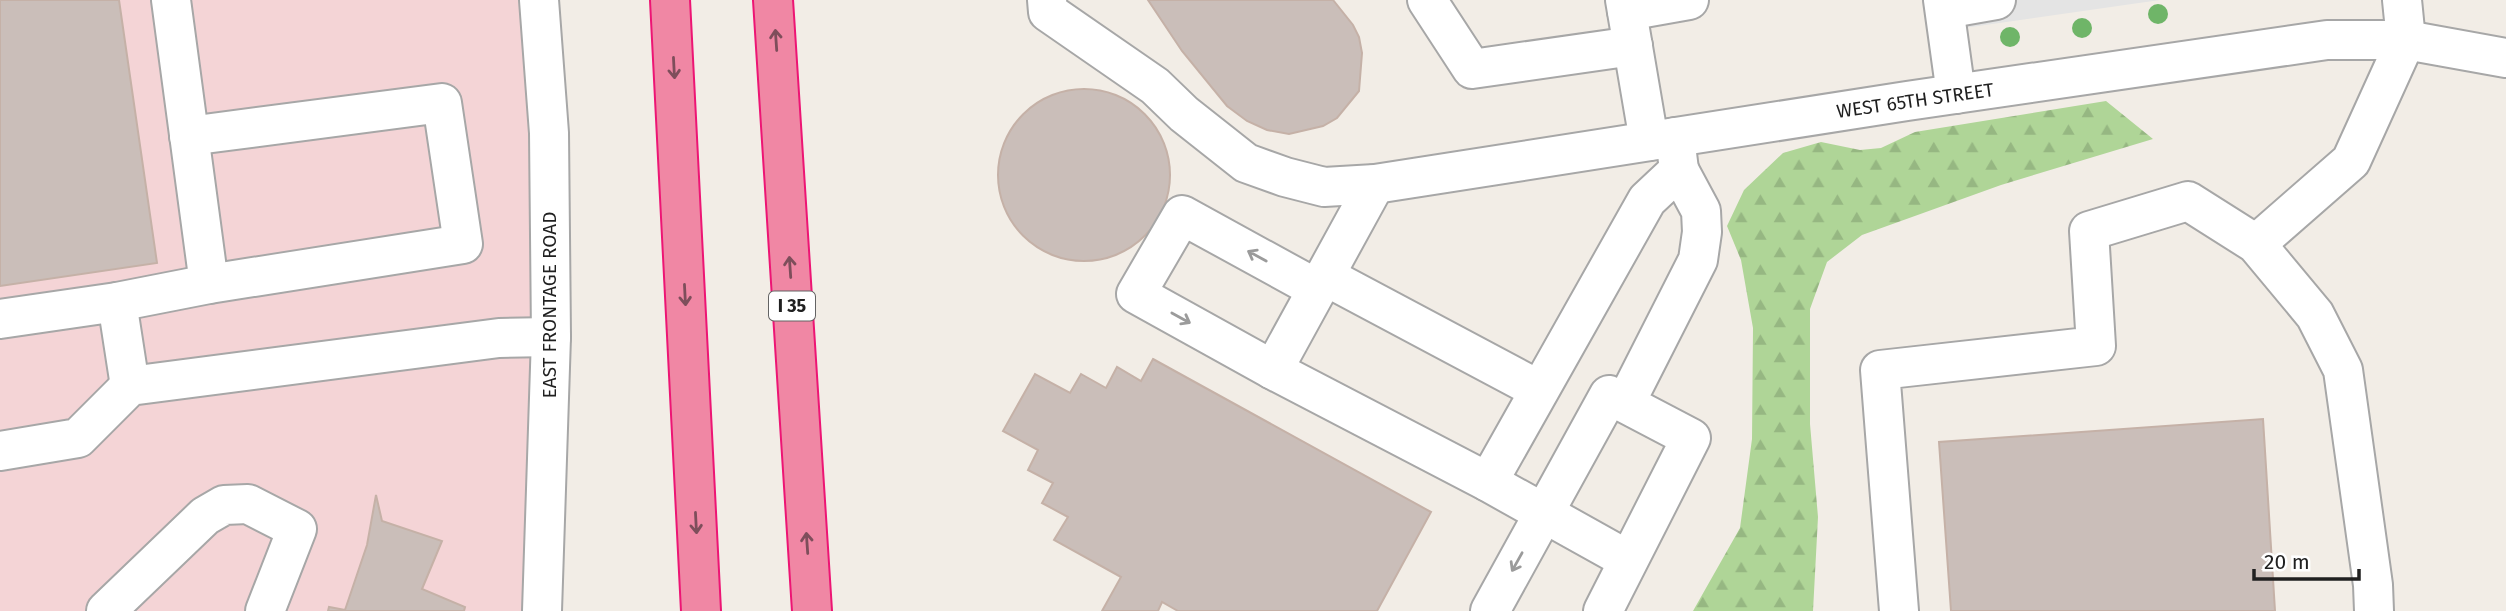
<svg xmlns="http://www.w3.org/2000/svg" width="2506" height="611" font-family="'Fira Sans',sans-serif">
<defs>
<pattern id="forest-firs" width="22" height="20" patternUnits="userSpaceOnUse" patternTransform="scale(1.75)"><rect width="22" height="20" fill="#afd597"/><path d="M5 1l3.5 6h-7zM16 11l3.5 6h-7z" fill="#96b782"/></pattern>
</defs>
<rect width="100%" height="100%" fill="#f2ede6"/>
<polygon fill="#f4d4d6" points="0,0 555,0 560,611 0,611"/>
<polygon fill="url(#forest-firs)" points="2106,101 2153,139 2001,185 1862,235 1827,262 1810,309 1810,424 1818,517 1813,611 1693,611 1740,528 1752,439 1753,328 1741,260 1727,226 1744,190 1783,153 1821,142 1860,150 1881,148 1915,132"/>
<polygon fill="#e4e4e4" points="1923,0 2160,0 1929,33"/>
<g fill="#cabeb9" stroke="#c5b1a7" stroke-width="2">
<polygon points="0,0 119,0 157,263 0,286"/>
<polygon points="1333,0 1353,25 1359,37 1362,53 1359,91 1337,118 1323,126 1289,134 1267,130 1247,121 1227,106 1182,51 1148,0"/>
<circle cx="1084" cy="175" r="86"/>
<polygon points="1153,359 1431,512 1377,611 1178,611 1162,602 1158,611 1102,611 1121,577 1054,540 1068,517 1042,503 1053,483 1028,470 1038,450 1003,431 1035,374 1070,393 1081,374 1106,388 1117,367 1141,381"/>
<polygon points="2263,419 2275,611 1951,611 1939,442"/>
<polygon points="376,495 382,521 442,541 422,589 465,607 464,611 328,611 329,607 345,610 367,545"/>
</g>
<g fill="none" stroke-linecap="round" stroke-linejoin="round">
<defs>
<g id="minor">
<polyline points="171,0 209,284"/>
<polyline points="539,0 549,133 551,337 542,611"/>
<polyline points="1047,0 1048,12 1155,86 1184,114 1246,163 1285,177 1324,187 1375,184 1907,101 2327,40 2406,40 2506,58"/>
<polyline points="1427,0 1472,69 1633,46"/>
<polyline points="1625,0 1649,141"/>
<polyline points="1943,0 1956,94"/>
<polyline points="1945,9 1996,0"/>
<polyline points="1627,11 1689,0"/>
<polyline points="1375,184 1273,370 1488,482 1647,200 1679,170 1675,137"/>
<polyline points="2256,244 2351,161 2406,40 2402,0"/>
<polyline points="1325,276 1539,390"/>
<polyline points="117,302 130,386"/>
<polyline points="0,319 117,302 209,284 463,244 442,103 189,136"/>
<polyline points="1273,370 1136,294 1182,215 1317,289"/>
<polyline points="1634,386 1698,260 1702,232 1701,211 1679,170"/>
<polyline points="0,451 78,438 130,386 499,338 551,337"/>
<polyline points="1488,482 1628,560"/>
<polyline points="106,611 205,516 224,505 248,504 297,529 265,611"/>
<polyline points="1490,611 1609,395 1691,438 1603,611"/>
<polyline points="1899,611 1880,370 2096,346 2089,231 2188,201 2256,244 2315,315 2343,370 2373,585 2374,611"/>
</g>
<g id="highway">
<polyline points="670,0 701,611"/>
<polyline points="773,0 812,611"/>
</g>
</defs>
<use href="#minor" stroke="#a7a7a7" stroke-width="42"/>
<use href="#highway" stroke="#ed1574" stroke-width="42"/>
<use href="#minor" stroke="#fff" stroke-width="38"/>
<use href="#highway" stroke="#f087a4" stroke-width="38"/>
</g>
<g fill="#6fb568">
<circle cx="2158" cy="14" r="10"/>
<circle cx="2082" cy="28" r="10"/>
<circle cx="2010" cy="37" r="10"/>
</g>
<defs><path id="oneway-shaft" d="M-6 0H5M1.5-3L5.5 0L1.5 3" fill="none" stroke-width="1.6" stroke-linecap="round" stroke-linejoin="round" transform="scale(1.75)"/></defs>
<g stroke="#7e4e5b">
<use href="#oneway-shaft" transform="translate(776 40) rotate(-94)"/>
<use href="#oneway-shaft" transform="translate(674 68) rotate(87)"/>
<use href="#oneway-shaft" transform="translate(790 267) rotate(-94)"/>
<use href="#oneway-shaft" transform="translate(685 295) rotate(87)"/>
<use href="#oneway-shaft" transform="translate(696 523) rotate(87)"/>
<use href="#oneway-shaft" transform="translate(807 543) rotate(-94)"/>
</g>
<g stroke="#9b9b9b">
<use href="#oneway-shaft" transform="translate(1257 256) rotate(-151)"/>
<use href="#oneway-shaft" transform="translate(1181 318) rotate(29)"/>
<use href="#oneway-shaft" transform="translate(1517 562) rotate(119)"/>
</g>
<g text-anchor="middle" stroke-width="7" stroke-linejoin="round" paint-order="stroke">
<rect fill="#fff" stroke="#636363" stroke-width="2" x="769" y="291.5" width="46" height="29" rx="5"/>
<g font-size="18" font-weight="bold" fill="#202020">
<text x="792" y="312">I 35</text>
</g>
<g font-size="19" fill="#202020" stroke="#fff">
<text transform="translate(1915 100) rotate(-8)" y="7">WEST 65TH STREET</text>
<text transform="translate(549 305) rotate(-90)" y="7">EAST FRONTAGE ROAD</text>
</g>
</g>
<path d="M2254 569v10h105v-10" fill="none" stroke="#202020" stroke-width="3.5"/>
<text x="2264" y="569" font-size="21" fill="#202020" stroke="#ffffff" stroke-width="5" paint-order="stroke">20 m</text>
</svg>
